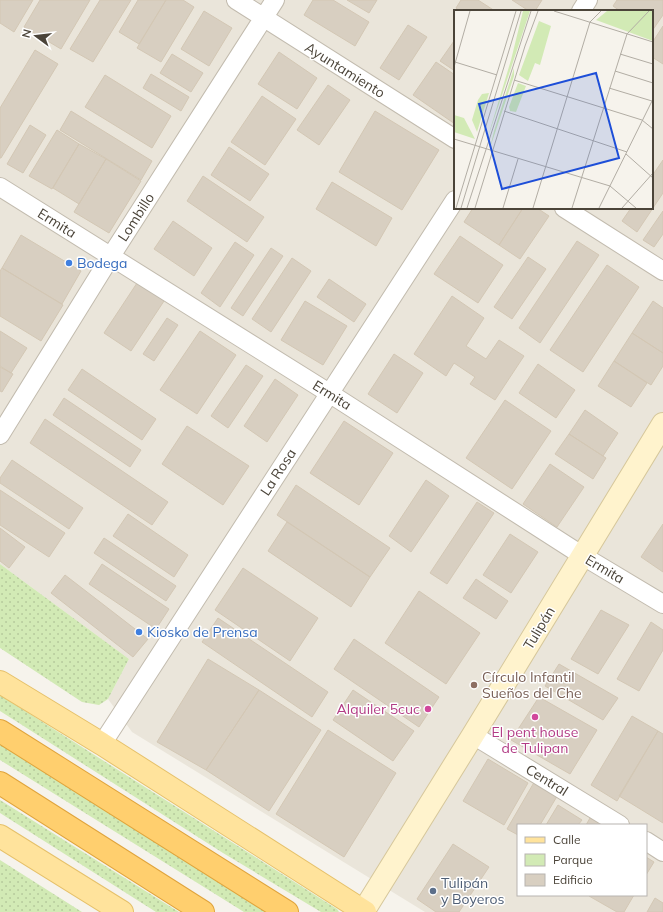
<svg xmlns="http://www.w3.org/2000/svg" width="663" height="912" font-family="Mulish,sans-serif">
<defs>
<pattern id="green-dots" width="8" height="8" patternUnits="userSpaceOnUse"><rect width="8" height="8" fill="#d2eab5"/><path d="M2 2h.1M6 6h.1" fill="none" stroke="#b6ca9c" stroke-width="1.8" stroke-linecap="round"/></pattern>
</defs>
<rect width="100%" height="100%" fill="#f6f3ec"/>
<path fill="#eae5da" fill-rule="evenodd" d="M0,0H663V912H425L132,732L108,699L129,659L0,564ZM455,11H652V208H455ZM518,825H646V895H518Z"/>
<path fill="url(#green-dots)" d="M0,564L129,659L108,699L99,705L82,702L0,648Z
M0,695L337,909L339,912H321L223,853L0,711Z
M0,742L270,912H244L0,760Z
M0,800L179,912H156L0,813Z
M0,860L82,912H0Z"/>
<path fill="#d8cfc1" stroke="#d3c7b4" d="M0,0H33L14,32L0,23Z
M40,0H90L61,49L24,27Z
M100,0H131L93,62L70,49Z
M138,0H166L139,44L119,32Z
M166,0H183L194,7L161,62L137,48Z
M313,0H333L369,22L355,46L304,15Z
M347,0H377L369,13Z
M461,0H478L495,11H460L456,8Z
M512,0H542L535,11H529Z
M617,0H663V15L652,31V11H620L613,6Z
M204,11L232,28L209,66L181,49Z
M408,25L427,37L399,80L380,68Z
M663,26V64L652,57V43Z
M454,41L455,42V71L440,61Z
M35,50L58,64L1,158H0V108Z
M279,52L317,78L297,109L258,84Z
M172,54L203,73L191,92L160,73Z
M436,62L455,75V124L413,95Z
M151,74L189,97L181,111L143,88Z
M105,75L171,116L152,148L85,107Z
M328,85L350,100L319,145L297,130Z
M262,96L296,119L265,165L231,142Z
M71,111L152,161L141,180L60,130Z
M375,111L439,150L402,210L339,172Z
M30,125L46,135L23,173L7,164Z
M57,130L79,144L52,189L29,176Z
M79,144L106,159L79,204L53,188Z
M229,147L269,174L250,201L211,175Z
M106,159L141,181L109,233L74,212Z
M663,160V193L637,232L622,221L631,208H652V176Z
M203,176L264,217L247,242L187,201Z
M332,182L392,218L376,246L316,209Z
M473,208H523L499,245L464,222Z
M523,208H537L549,216L520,259L499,245Z
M663,211V234L654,247L643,240Z
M173,221L212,248L194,276L154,249Z
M21,235L81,271L62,304L2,268Z
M460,236L503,265L478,303L434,274Z
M577,241L599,255L540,343L519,328Z
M235,242L254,255L220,307L201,293Z
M271,248L283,256L243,316L231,308Z
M528,257L546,269L512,319L494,307Z
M292,258L311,271L271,332L252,319Z
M607,265L639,287L583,372L550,350Z
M2,268L63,305L41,341L0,316V271Z
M329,279L366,304L354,322L317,297Z
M139,280L166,298L131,351L104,333Z
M452,296L484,318L466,346L486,359L499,340L524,356L495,400L470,384L475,377L454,363L446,376L414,354Z
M305,301L347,326L323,365L281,340Z
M653,301L663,308V353L632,333Z
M167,318L178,325L154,361L143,354Z
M0,331L27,348L11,373L0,366Z
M200,331L236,355L197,414L160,390Z
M632,333L663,353V366L651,385L614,361Z
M394,354L423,373L397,413L368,394Z
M614,361L647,383L631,407L598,386Z
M538,364L575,390L556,418L519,393Z
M246,365L263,376L228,428L211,416Z
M0,367L13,374L2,392L0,391Z
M82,369L156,419L142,440L68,390Z
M275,379L298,395L267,442L244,426Z
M64,398L141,450L130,467L53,415Z
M505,400L551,431L512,489L466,458Z
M585,410L618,433L603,456L569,434Z
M45,419L168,502L152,525L30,443Z
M344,421L393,453L359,505L310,473Z
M187,426L249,466L223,505L162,464Z
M569,434L606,458L593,479L555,454Z
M12,460L83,508L69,529L0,483V478Z
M550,464L584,487L557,527L523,504Z
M426,480L449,496L411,552L389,536Z
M296,485L390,548L370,577L277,515Z
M0,490L65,533L49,557L0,525Z
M477,502L494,513L447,584L430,573Z
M128,514L188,555L174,577L113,536Z
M287,522L370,577L351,607L268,551Z
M663,524V572L641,557Z
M0,528L25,547L9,568L0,561Z
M510,534L538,552L511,593L483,575Z
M104,538L176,586L166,601L94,553Z
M102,564L169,609L156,629L89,584Z
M243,568L318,618L290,661L215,610Z
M65,575L148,639L133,657L51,593Z
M476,579L508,601L496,619L463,598Z
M419,591L480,633L446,684L385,643Z
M601,610L629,625L598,674L571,659Z
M218,618L328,692L312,717L202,642Z
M651,622L663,630V650L639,691L617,679Z
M354,639L439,697L419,727L334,669Z
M208,659L259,690L206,770L157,742Z
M559,664L618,698L603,720L545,686Z
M259,690L321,730L269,811L206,770Z
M353,690L414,731L393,761L333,720Z
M539,697L597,730L570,774L511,740Z
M632,716L658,731L617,801L591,785Z
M328,730L396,773L344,857L276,814Z
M658,731L663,734V823L619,796Z
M488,759L528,783L504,825L463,801Z
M536,779L559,793L540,825H518V835L507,829Z
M558,805L582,820L578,825H546Z
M590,818L603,825H586Z
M453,844L489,867L459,912H436L417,899Z
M646,857L654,862L646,875Z
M590,895H634L624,912H617L589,896Z
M655,898L663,903V912H647Z"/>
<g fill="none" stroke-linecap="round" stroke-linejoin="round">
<g stroke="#c2bbae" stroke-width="20">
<path id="street" d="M236,0L455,139
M581,11L588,0
M0,187L329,393L583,556L663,604
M564,208L663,271
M0,435L111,256L275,0
M473,735L620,825
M102,744L455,200
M646,841L663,852"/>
</g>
<g stroke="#d6c79b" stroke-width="24">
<path id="secondary" d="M363,912L473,735L663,424"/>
</g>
<g stroke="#e6c16a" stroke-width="24">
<path id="primary" d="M0,682L102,744L365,912
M0,836L122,912"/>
</g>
<g stroke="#e0a43c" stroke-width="24">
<path id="highway" d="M0,731L287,912
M0,783L203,912"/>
</g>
<use href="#street" stroke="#fff" stroke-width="18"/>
<use href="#secondary" stroke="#fff3cd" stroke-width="22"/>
<use href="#primary" stroke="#ffe39c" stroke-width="22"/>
<use href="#highway" stroke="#ffcf6e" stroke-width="22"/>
</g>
<g fill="#3f7fe0" stroke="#fff" stroke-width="1.5">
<circle cx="69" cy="263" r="4"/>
<circle cx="139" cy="632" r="4"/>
</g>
<circle fill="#8d6e63" stroke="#fff" stroke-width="1.5" cx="474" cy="685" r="4"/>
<g fill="#d1479c" stroke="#fff" stroke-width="1.5">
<circle cx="428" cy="709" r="4"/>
<circle cx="535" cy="717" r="4"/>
</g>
<circle fill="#5c6f8a" stroke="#fff" stroke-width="1.5" cx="433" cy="891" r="4"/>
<g text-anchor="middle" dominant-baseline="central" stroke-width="3" stroke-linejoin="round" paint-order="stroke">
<g font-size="14" fill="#4b4439" stroke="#fff">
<text transform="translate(345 70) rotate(32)">Ayuntamiento</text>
<text transform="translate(136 217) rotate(-57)">Lombillo</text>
<text transform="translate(57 223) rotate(32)">Ermita</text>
<text transform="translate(332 395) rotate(32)">Ermita</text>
<text transform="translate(278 472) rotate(-57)">La Rosa</text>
<text transform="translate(605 569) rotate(31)">Ermita</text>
<text transform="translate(539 628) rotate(-59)">Tulipán</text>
<text transform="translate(547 780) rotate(32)">Central</text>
</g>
<g font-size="14" fill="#366cbe" stroke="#fff" text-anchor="start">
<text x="77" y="263">Bodega</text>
<text x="147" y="632">Kiosko de Prensa</text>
</g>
<g font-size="14" fill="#785e54" stroke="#fff" text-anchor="start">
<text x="482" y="677">Círculo Infantil<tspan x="482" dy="16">Sueños del Che</tspan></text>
</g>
<g font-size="14" fill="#b23c85" stroke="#fff" text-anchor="end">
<text x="420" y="709">Alquiler 5cuc</text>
<text x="535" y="732" text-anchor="middle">El pent house<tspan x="535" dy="16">de Tulipan</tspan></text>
</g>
<g font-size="14" fill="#4e5e75" stroke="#fff" text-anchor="start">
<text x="441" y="883">Tulipán<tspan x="441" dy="16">y Boyeros</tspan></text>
</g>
</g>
<g transform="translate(454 10)">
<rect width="199" height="199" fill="#f6f3ec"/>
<path d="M69,1H76L32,133L57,50ZM153,1H199V31L142,10ZM85,11L97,16L86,55L81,53L74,71L65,65ZM60,58V66L36,138L40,121ZM64,73L72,76L62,102L56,101L55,97ZM35,83L23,122L18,110L24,90L28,84ZM0,105L10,108L21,129L0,122Z" fill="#d2eab5"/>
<path fill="none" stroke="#b2ada4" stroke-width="1" d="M100,1L199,32M166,44L199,54M1,52L43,65M0,57L16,1M161,61L199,73M60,70L188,110L199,119M155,78L198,91M50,101L173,142M0,129L156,176L182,198M172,144L199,168M2,198L62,1M7,198L67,1M13,198L77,1M21,198L71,36L84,1M49,198L64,149M79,198L136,12L147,1M118,198L173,24L195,1M145,198L199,89M168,198L199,163"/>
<path fill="#1d4ed8" fill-opacity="0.15" stroke="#1d4ed8" stroke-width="2" d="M142,63L165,148L48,179L25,94Z"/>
<rect width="199" height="199" fill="none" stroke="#4b4439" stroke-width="2"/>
</g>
<rect x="517" y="824" width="130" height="72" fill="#ffffff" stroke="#b7b4b0"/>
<rect x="525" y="837" width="20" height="6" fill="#ffe39c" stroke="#b7b4b0"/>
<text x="553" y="844" font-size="12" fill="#4b4439">Calle</text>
<rect x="525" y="854" width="20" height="12" fill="#d2eab5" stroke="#b7b4b0"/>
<text x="553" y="864" font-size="12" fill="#4b4439">Parque</text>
<rect x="525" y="874" width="20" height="12" fill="#d8cfc1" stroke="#b7b4b0"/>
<text x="553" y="884" font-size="12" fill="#4b4439">Edificio</text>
<g transform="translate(36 36) rotate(285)" stroke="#ffffff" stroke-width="3" paint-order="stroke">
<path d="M0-3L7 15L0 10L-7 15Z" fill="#4b4439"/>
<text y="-6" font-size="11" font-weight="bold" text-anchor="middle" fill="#4b4439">N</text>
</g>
</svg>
